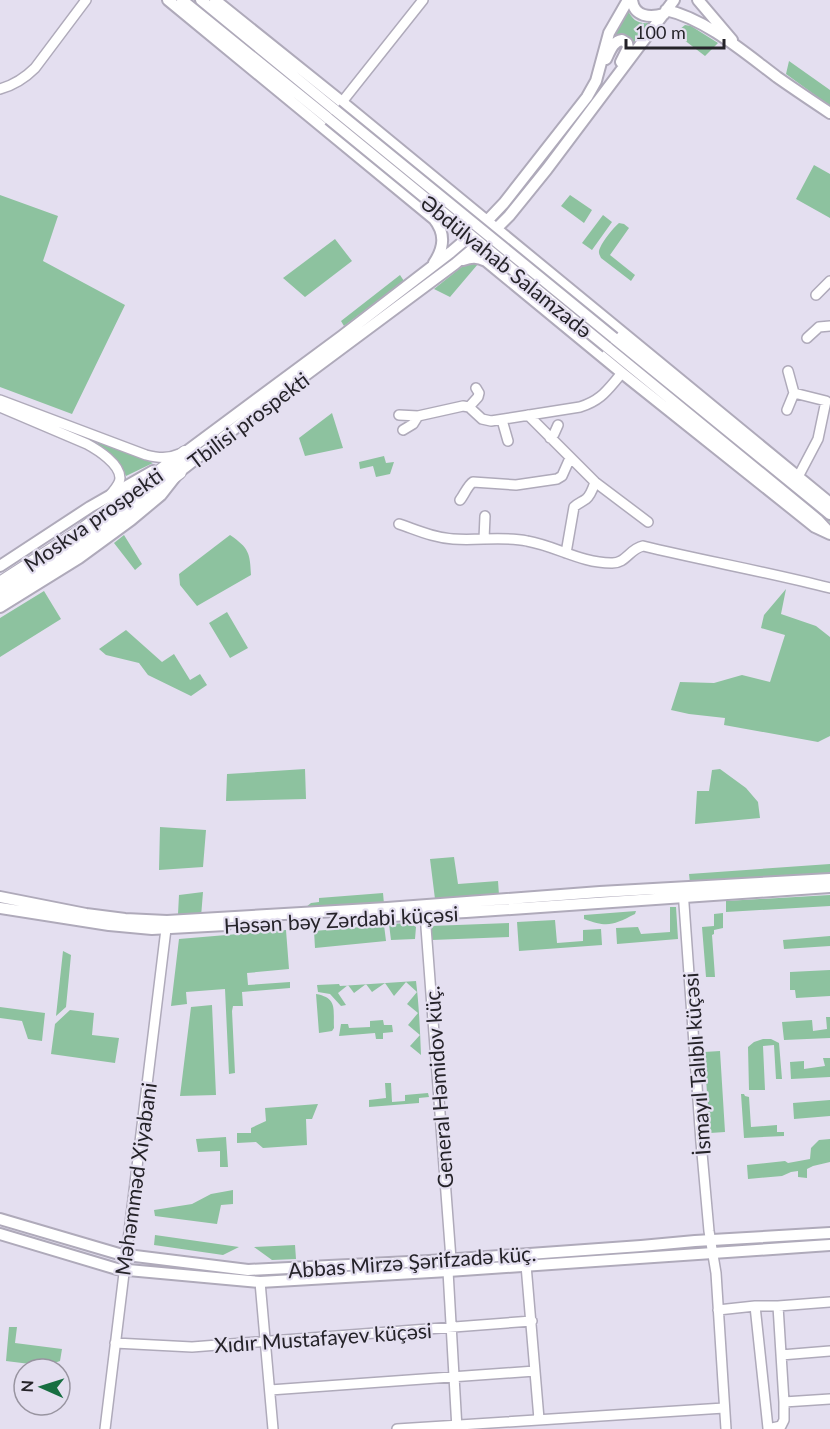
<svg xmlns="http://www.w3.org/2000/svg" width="830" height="1429" font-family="Lato,sans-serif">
<rect width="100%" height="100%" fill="#e4dff0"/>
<path fill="#8dc29f" d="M628,10C632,20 638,24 649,23L632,48L612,40Z
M685,25L691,26L718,43L705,56L675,33Z
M789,61L830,90V106L786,74Z
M814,165L830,174V218L796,199Z
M0,195L58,216L43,261L125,305L72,414L0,387Z
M570,195L592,210L584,223L561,206Z
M603,215L612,222L592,250L582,243Z
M619,223L624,224L629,228L610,255L635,275L631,281L601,258C599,254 598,252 600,248C603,241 613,228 619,223Z
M335,239L352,261L305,297L283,278Z
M472,263L478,264L450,297L434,289L464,265Z
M400,275L404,281L344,326L341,321Z
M529,275L830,520V522L527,277Z
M332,413L343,448L305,456L299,438Z
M96,442L113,447L153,463L126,476L120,465Z
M384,456L386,463L394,462L390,474L376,477L373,466L360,469L359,462Z
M124,535L142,564L135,570L114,543Z
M230,535C249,548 250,553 251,575L197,606L180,585L179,574Z
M786,589L781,614L816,626L830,637V736L818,742L724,725L725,718L689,714L671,710L680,682L714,683L742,675L770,682L785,635L761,628L764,615Z
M44,591L61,619L0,657V618Z
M227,612L248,648L230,658L209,623Z
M126,630L162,662L174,654L190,680L200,674L207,685L191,696L148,675L139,663L106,655L99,649Z
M305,769L306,799L226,801L227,774Z
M720,769L746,788L758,802L760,818L695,824L697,791H709L712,770Z
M160,827L206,830L203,867L159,870Z
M454,857L458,884L498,881L499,895L435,899L430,859Z
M830,864V874L690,883L689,874Z
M203,892L201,917L158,918V914H178L179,895Z
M383,893L384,904L305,908L311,903L319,902V898Z
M830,895V906L726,912V901Z
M670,907H676L678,939L617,944L616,928L638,927L641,934L670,932Z
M636,911L635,914C613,925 608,928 584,919V915Z
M723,913V928L714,930V934L712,935L715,977H706L702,927L714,926V914Z
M555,920L557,943L583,941V930L601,929L602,945L519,951L517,922Z
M409,923L416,927L415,939L391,940L389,924Z
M509,923V937L432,940L431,926Z
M384,925L386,941L315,948L314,931Z
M286,930L289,969L247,973L248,985L290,982V988L242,992L243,1006H233L232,1011L235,1073L229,1074L225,989L186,992L187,1004L171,1006L179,939Z
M830,936V946L784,949L783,940Z
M63,951L71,955L66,1007L56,1016Z
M830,970V996L796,998L795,990H790V972Z
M416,981C419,1005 420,1030 421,1055L410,1046L420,1035L408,1025L418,1013L407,1004L417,992L406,982L394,996L385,983L372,992L366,984L354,993L348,985L338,993L346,1005L341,1006L330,994L318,992L317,985L339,984L340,986Z
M316,994C338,998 333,1009 334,1028L332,1031L319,1033Z
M212,1005L216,1095L180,1096L191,1007Z
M0,1007L45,1013L42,1041L28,1039L22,1021L0,1018Z
M70,1010L94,1013L92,1035L119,1038L115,1063L51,1054L55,1024Z
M826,1017H830V1038L784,1040L782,1022L812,1020L813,1031L827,1029Z
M383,1020L384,1025H392L393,1032L383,1033V1039H376L375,1033L339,1036L341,1024H348L349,1028L370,1027V1021Z
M763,1039H771L779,1043L782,1079H776L774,1045L763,1046L765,1090H749L748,1047L754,1042Z
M720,1051L725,1132L710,1133L704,1052Z
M823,1058H830V1077L791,1079L790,1062L804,1061V1069L825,1066Z
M385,1083H391L392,1102L405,1101V1095L428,1093L429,1097L419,1098V1103L369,1107V1100L386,1098Z
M741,1094H744L745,1096L749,1097L751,1127L777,1125V1132H784V1136L744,1138Z
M830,1100V1116L794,1119L793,1103Z
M318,1104L312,1119H306L307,1145L263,1148L256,1142L237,1143V1133H251V1128L266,1121L265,1108Z
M226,1137L228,1167H220V1151L198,1152L196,1139Z
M830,1139V1162L813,1166L807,1169V1178L798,1177V1171L791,1172L782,1176L748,1179L747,1165L785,1161L788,1163L810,1159L811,1148L819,1140Z
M233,1190V1204L221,1205L217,1224L155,1216L154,1210L192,1204L211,1194Z
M155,1235L239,1247L223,1255L154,1245Z
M295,1245L296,1259L272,1260L254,1247Z
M9,1327H17L15,1343L62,1349L60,1361L46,1366L6,1361Z"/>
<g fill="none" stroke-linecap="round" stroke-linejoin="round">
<g stroke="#afaaba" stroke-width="12">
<path id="minor" d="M0,89C14,85 25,78 35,68L86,0
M342,102L423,0
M816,295L830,281
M807,338L819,327L830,326
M788,371L794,393
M0,400L146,455C158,458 168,459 179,454
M0,407L87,444C98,450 120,464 120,478C120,484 114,490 111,494
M469,407L478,397L479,393L476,388
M787,410L794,393L826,401L818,439L798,477
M399,415L418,416L413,424L403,430
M528,415L595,482L648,522
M418,416L463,406L469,407L482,419L491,421L580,407C602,400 607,390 622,373
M502,420L508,441
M550,438L554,434L558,425
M460,500C464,495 468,485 473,482L516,485L557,479L562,476L570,458
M399,524C417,530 434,538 453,539C477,541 503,536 527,541C556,546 581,563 611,563C626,564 629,549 643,546C705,561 768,572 830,588
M484,539L485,516
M566,553L574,507C578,503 582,502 586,499C591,495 593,488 595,482
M683,890L701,1142L709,1231L716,1273L726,1429
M425,914L451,1259
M526,1265L539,1419
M448,1271L457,1429
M260,1282L273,1429
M755,1306L768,1428
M718,1310L755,1306H778L830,1302
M115,1343L192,1347L532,1321
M781,1355L830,1351
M270,1390L535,1371
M784,1402L830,1399
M105,1429C124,1262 147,1096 166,929
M397,1429L724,1408
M768,1429L781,1426L784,1420V1402L778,1306"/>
</g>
<g stroke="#afaaba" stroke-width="14">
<path id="major" d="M168,0L434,219C446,234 444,248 434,263
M182,0L329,119
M201,0L335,110
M215,0L342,102L830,503
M632,0C634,17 650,18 664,14
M698,0L732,40
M666,10C706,19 745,53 777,77C794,89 812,101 830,113
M606,59C610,51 613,41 622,40L627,43L628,48L621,62
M463,260C472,257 477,257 486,261L622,373L815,527L830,534
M614,338L830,514
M607,347L818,520L828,531
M179,457L342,336L451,252L485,223L504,203L587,97L596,81L609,33L628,0
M0,566L90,507L153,471
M0,607L79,558L131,520L161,495L179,472L252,415L455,264L493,232L509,216L547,169L674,0
M0,897L86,914L125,919L167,921L387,908L600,892L830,879
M0,908L109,925L152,929L226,925
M352,918L466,912L830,887
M0,1219L119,1254L248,1270L429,1261L641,1246L695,1241L830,1233
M0,1234L117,1269L260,1282L448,1271L830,1245"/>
</g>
<g stroke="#afaaba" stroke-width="16">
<path id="highway" d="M0,584L79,533L185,453
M0,597C63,560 121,515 179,472"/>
</g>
<use href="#minor" stroke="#fff" stroke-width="9"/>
<use href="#major" stroke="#fff" stroke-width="10"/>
<use href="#highway" stroke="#fff" stroke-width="14"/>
<g stroke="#afaaba" stroke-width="14" stroke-linecap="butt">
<path id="major-bridge" d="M335,110L614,338
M329,119L607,347"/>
</g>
<use href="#major-bridge" stroke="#fff" stroke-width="10"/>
</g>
<g text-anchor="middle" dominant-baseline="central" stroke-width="4.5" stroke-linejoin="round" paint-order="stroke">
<g font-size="21" fill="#252329" stroke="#e4dff0">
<text transform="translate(507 266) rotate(39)">Əbdülvahab Salamzadə</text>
<text transform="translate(248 420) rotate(-37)">Tbilisi prospekti</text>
<text transform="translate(93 519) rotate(-35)">Moskva prospekti</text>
<text transform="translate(341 919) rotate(-3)">Həsən bəy Zərdabi küçəsi</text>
<text transform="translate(696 1064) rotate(-94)">İsmayıl Talıblı küçəsi</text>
<text transform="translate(438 1087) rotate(-94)">General Həmidov küç.</text>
<text transform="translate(135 1179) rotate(-82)">Məhəmməd Xiyabani</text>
<text transform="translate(412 1261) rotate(-4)">Abbas Mirzə Şərifzadə küç.</text>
<text transform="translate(323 1337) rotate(-4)">Xıdır Mustafayev küçəsi</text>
</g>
</g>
<g transform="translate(42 1387) rotate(273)"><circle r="28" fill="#e4dff0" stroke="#9894a0" stroke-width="1.5"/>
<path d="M0-4.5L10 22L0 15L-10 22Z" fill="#176e41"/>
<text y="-9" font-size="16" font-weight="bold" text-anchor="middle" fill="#252329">N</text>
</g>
<path d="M626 39v9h98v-9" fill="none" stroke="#252329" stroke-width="3"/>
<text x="635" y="39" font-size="18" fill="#252329" stroke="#e4dff0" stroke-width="4.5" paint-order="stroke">100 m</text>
</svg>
